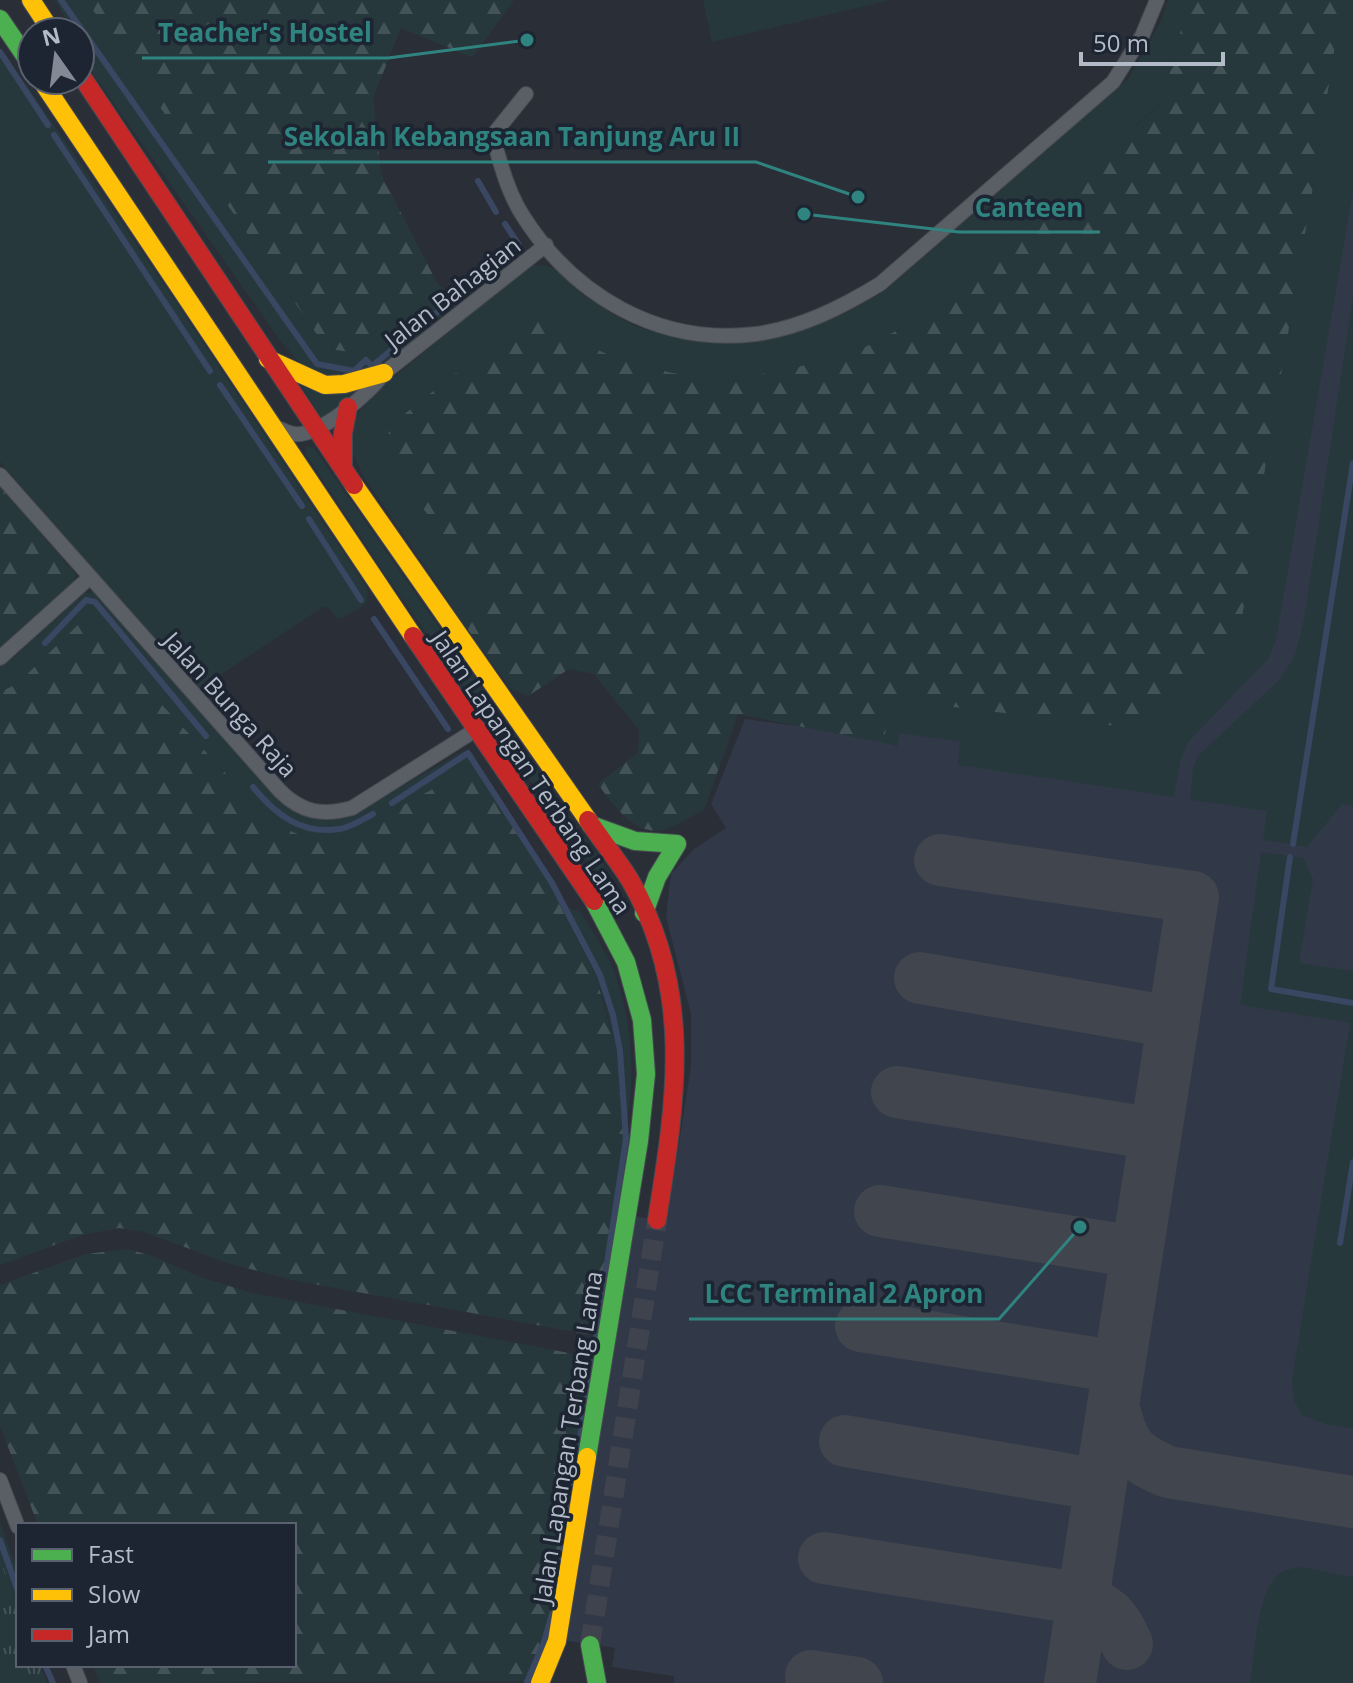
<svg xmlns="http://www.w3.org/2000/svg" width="1353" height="1683" font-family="'Open Sans',sans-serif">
<defs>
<pattern id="forest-firs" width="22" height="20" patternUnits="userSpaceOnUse" patternTransform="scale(2)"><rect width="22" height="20" fill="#27383d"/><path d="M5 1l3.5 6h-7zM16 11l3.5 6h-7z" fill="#445358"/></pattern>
<pattern id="park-tufts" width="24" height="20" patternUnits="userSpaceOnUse" patternTransform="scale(2)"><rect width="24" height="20" fill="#27383d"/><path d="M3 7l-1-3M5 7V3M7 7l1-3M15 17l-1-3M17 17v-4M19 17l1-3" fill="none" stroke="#445358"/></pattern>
</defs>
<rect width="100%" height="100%" fill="#2a2e37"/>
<path fill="#313847" d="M1353,0V1683H674V1676L612,1667L615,1648L562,1640L633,1216L667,1221L691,1066V1014L666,917L671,874L694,849L726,828L711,804L745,719L880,737L888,701L1253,634Z"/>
<path fill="#27383d" d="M54,0H86L327,349L351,352L436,281L455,303C422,332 356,404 309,370C298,363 288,349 279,339L80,55V32H71L67,20Z
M703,0H890L712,42Z
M1168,0H1188L1175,54L1156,107L1050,205L1000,243L955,289L912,323L865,347L798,367L739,378L672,373L613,357L571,337L458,373L391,425L385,446L418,502L474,576L481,600L466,627L364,477C345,441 345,428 371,396L529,266C561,260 566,283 589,299C602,307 617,317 631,324C645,330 663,333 678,336C757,352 819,331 886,290L1128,79L1160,23Z
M1342,0H1353V191L1276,640L1268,659L1188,742L1180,762L1174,797L958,765L960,742L900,733L897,746L883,743L892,700L1117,726L1241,627L1251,551L1314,181Z
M0,47L157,274L367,588V603L343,618H337L328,607H323L217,677L224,693C215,705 204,695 196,688L0,462Z
M1353,297V806L1342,804L1307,847L1263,840L1267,811L1190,800L1193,768L1198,756L1279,680L1295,655L1304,619Z
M301,385L317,392L355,393L322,419Z
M307,446L314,448L611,875L601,874L590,865L389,580L305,453Z
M94,592L268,789C298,816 313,824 354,814L463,751L475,766L339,840H311L271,822L83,621L17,684L0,692V665L12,659L84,593Z
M1261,852L1303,858L1313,879L1299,963L1353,971V1428L1328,1425L1302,1415L1294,1401L1292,1379L1350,1023L1240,1005Z
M560,906L579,911C591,929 605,949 613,969C634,1023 636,1083 624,1139C619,1085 616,1031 597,979C588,953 572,929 560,906Z
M0,1522L18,1573V1608L0,1558Z
M1301,1567L1353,1577V1683H1250C1255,1655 1256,1594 1278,1575C1285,1569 1293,1568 1301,1567Z"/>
<path fill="url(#forest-firs)" d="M86,0H514L472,57L401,28L373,98L381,174L436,281L351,352L327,349Z
M1188,0H1342L1314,181L1251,551L1241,627L1171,700L1117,726L892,700L883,743L738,714L704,810C691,816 677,826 663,830C635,836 612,804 598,784L638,753L639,730L594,674L569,669L528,696L511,689L466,627L481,600L474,576L418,502L385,446L391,425L542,304L571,337L613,357L672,373L739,378L798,367L865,347L912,323L955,289L1000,243L1050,205L1156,108L1175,54Z
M0,486L76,575L74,581L0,647Z
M83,620L271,822L311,840H339L475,766L549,884L596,976L616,1051L624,1139L594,1331L591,1335L292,1280L224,1262L145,1232L119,1228L82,1235L0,1265V692L17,684Z
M128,1249L152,1256L200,1277L252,1293L569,1353L587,1358L592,1362L552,1613L544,1642L527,1681L100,1683L93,1665H294V1525H38L0,1426V1285L86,1254Z"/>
<path fill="url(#park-tufts)" d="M0,1558L18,1608V1665H40L47,1683H0Z"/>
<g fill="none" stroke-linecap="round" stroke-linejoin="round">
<path stroke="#394762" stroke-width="6" d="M61,0L317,364L354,371L366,360L372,366L519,245L505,224
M0,52L48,125
M54,135L210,371
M478,181L496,212
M220,385L302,506
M309,519L361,600
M374,619L448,729
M45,643L86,600L95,602L206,736
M253,787C275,814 301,835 339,829C350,828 363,819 373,814
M392,803L468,753L552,883L600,975L613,1015L620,1051L626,1139L596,1335
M1293,844L1353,463
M1290,857L1271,989L1353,1003
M1340,1243L1353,1162
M0,1540L18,1591
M555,1595L592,1362
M45,1665L53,1683
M527,1682L544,1642L552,1614"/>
<path stroke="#41454d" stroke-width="52" d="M940,860L1193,897L1113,1405C1123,1446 1129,1455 1168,1472L1353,1502
M920,978L1172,1022
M897,1092L1155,1134
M880,1211L1136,1252
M861,1326L1119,1367
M845,1441L1100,1485
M824,1558L1083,1599C1109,1612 1115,1617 1127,1644
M811,1676L857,1683
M1070,1683L1113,1405"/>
<path stroke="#3f434d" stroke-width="20" stroke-dasharray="20 10" stroke-linecap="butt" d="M590,1645L657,1220"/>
<g stroke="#464a50" stroke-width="16">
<path id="street" d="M526,94L493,135C499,161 508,193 523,216C574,296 659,346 756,334C801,328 842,307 880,284L1113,82L1142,36L1157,0
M275,427C281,429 288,433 294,434C318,438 371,392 384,373L546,245
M0,475L280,791C302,813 323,816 352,808L477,729
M0,658L89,578
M0,1480L18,1527
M73,1665L80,1683"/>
</g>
<g stroke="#464a50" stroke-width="20">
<path id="fast" d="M0,19L32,66
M591,825L635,841L677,844
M644,913L657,877L677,844
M587,1457L639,1141L646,1074L642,1020L626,962L594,901
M590,1645L597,1683"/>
</g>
<g stroke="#464a50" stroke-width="20">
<path id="slow" d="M31,0L52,32
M41,80L413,636
M268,359L325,385L344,384L384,373
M354,485L588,820
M540,1683L557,1641L587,1457"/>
</g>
<g stroke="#464a50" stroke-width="20">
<path id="jam" d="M80,74L354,485
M343,469V433L348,407
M413,636L594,901
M588,820C601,840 617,859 630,880C694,990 676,1101 657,1220"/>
</g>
<use href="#street" stroke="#5a5e65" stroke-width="14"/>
<use href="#fast" stroke="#4caf50" stroke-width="18"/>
<use href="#slow" stroke="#ffc107" stroke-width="18"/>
<use href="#jam" stroke="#c62828" stroke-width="18"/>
</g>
<g text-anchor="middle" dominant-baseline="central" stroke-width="7" stroke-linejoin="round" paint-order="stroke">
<g font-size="24" fill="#b4bbc8" stroke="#1d2532">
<text transform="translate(452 292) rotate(-38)">Jalan Bahagian</text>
<text transform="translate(231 704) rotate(48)">Jalan Bunga Raja</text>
<text transform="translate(532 772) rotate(56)">Jalan Lapangan Terbang Lama</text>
<text transform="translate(567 1437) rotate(-81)">Jalan Lapangan Terbang Lama</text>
</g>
</g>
<path fill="none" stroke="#308480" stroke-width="3" d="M527 40L388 58H142M858 197L756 162H268M804 214L959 232H1100M1080 1227L999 1319H689"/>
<g fill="#308480" stroke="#1d2532" stroke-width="3">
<circle cx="527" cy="40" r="8"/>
<circle cx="858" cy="197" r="8"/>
<circle cx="804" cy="214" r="8"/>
<circle cx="1080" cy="1227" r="8"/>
</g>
<g font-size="26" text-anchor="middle" font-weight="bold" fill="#308480" stroke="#1d2532" stroke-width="7" stroke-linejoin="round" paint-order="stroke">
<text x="265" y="42">Teacher's Hostel</text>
<text x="512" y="146">Sekolah Kebangsaan Tanjung Aru II</text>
<text x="1029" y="217">Canteen</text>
<text x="844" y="1303">LCC Terminal 2 Apron</text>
</g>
<rect x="16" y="1523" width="280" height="144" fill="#1d2532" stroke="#59616e" stroke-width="2"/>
<rect x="32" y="1549" width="40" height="12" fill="#4caf50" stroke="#59616e" stroke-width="2"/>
<text x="88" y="1563" font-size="24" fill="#b4bbc8">Fast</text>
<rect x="32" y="1589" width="40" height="12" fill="#ffc107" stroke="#59616e" stroke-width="2"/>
<text x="88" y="1603" font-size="24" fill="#b4bbc8">Slow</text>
<rect x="32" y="1629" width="40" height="12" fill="#c62828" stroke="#59616e" stroke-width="2"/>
<text x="88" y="1643" font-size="24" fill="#b4bbc8">Jam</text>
<g transform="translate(56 56) rotate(346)"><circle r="38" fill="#1d2532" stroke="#59616e" stroke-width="2"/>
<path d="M0-6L14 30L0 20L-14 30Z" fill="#848a95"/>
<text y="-12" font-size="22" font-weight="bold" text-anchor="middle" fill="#b4bbc8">N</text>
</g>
<path d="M1081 52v12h142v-12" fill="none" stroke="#b4bbc8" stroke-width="4"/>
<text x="1093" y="52" font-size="24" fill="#b4bbc8" stroke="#1d2532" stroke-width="6" paint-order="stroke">50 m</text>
</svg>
